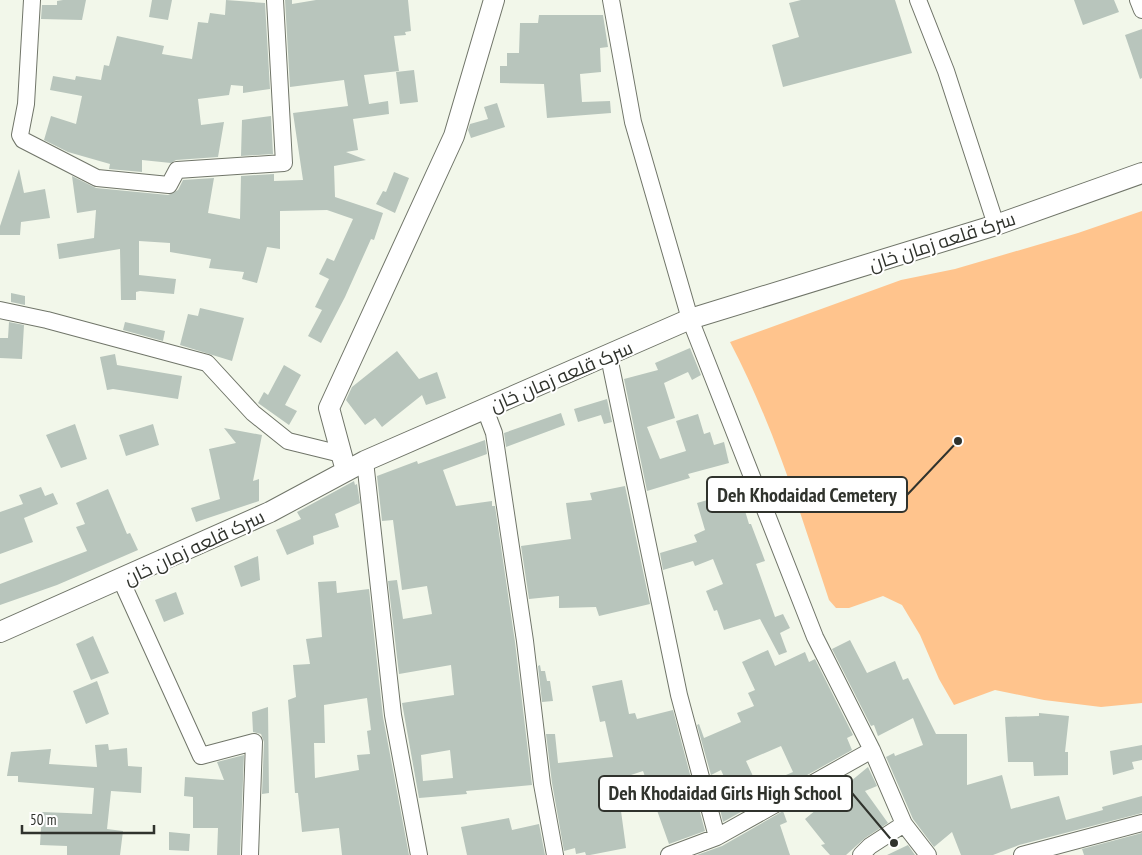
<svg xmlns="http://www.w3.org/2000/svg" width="1142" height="855" font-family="'PT Sans Narrow',Cairo,sans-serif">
<rect width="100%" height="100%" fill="#f2f7ea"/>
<path fill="#ffc48d" d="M1142,211V703L1101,707L1044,700L995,690L954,705L939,679L920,635L902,605L883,596L849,608H836L829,600C800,512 773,424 730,342L901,280L955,269L1078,233Z"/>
<path fill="#b8c5bc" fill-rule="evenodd" d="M86,0L82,20L41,19L42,5H57V1L63,0Z
M152,0H172L168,20L149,17Z
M226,0L265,3L270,89L243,93V86L231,85L229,95L198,99L201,125L224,122L218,157L176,160L171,163L142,160V172L109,169L110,164L68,152L44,140L51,116L76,124L82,96L50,90L53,76L75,80L76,76L101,80L104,65L109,66L117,36L164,46L162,54L192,59L198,22L208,23L210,13L225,15Z
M285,0H292V4L316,0H408L411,31L405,32L406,35L394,36L399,71L364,75L369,104L388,101L389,114L353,119L358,150L346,152L366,160L334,166L335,197L383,213L374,240L371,239L345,297L321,343L308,336L322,310L315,307L329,279L319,274L327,258L334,261L353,219L327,210L280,211V249L267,247L257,283L242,279L244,272L209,268L211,259L170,252V243L139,241V275L176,279L174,294L140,291L136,292V300H121L120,249L59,259L57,244L94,238L96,210L77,213L72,176L96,188L168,195L178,190L183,180L214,178L208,213L240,219L241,176L274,174V181L303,180L293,113L348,106L344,80L290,87Z
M801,0H895L912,53L783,87L772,45L799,37L789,3Z
M1074,0H1114L1119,12L1083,25Z
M539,15H603L608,47L600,48L601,72L580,74L582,102L610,101L611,113L547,118L544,84L500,83V66H507V53H519L520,23H538Z
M1142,29V78L1140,79L1125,35Z
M414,70L418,102L400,104L396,72Z
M497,103L505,127L471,138L468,130L470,124L488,119L484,107Z
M271,116L273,154L241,156L242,120Z
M19,169L24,193L45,189L50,218L21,222L20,235H0V226Z
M394,172L409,178L395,213L376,204L383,191L386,192Z
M11,293L25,296V305L11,302Z
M200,308L244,318L232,361L180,345L188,314L198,316Z
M9,322L24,325L22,359L0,358V338H8Z
M125,322L165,331L163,341L123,330Z
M690,348L701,375L692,380L688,372L664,383L675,418L647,427L660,459L686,451L676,421L698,414L704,434L710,432L714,445L724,442L729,463L688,474L690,478L647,491L624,379L658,370L655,363Z
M397,351L419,379L437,372L446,398L426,405L422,395L382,427L375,418L365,425L346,400L352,387Z
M115,354L117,365L182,376L178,399L113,389L107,390L100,357Z
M284,365L301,375L285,405L297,411L289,425L258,403L264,392L268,395Z
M607,399L612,422L604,424L601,415L578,422L574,409Z
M561,413L565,425L506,447L504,433Z
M75,424L87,459L61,468L46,435Z
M153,424L159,445L126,456L119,435Z
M224,428L262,435L253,481L259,479V501L196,522L191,508L220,499L209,449L236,443Z
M485,440L487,454L443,470L456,506L492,501V506H495L515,642L532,785L466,791L467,794L419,798L402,703L454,695L451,665L399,674L388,581L397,580L403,619L432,614L427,586L402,590L393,520L382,521L377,476L417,461L418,464ZM450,750L453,778L423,781L421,755Z
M354,481L355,485L357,484L360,503L335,514L339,527L313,536L314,544L287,555L276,530L301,519L297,512Z
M625,486L650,604L599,616L596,607L559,608V596L529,599L521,546L571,539L566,503L592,500L590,493Z
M41,487L45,496L53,493L58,504L24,518L33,542L0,554V512L23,504L19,495Z
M108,489L127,534L130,533L138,550L57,585L0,605V584L87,551L76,527L85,524L76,503Z
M739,491L749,524H751L765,561L756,564L775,617L783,614L790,628L780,633L787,652L779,655L760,619L724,630L717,610L714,611L706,591L723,584L713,559L695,566L693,561L663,570L660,553L697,542L694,535L705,530L697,503Z
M258,556L260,580L241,587L234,566Z
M336,581L337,593L369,589L383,717L409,855H342L339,828L302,832L298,793H295L288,700L296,697L293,665L310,664L306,639L322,637L318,582ZM367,698L371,730L367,731L370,754L357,755L359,770L315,778L314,743H325L324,705Z
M176,592L184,614L164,622L155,600Z
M93,636L109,673L91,680L76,644Z
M850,640L867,673L895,661L903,680L908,678L936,734H967V785L1002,775L1011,809L1059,796L1066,820L1103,810L1102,807L1142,796V813L1019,845L993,855H961L952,832L934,847L913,819L886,757L894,753L895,756L923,745L913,718L878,736L874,725L871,726L832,649Z
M768,650L775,666L805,652L809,662L815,659L853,735L847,738L852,750L723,822L718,801L732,795L721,770L711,775L697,725L699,724L704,738L741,722L737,713L754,706L748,693L755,690L742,662ZM781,746L793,772L758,787L746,761Z
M540,665L541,671H545L547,681H550L553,701L542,702L538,666Z
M622,680L629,714L635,713L637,719L673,710L705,831L669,844L643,771L613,781L618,812L621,811L626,848L590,855H586L585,852L576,854L575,848L564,851L552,783L546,734H555L558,763L613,757L605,721L600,722L592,686Z
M97,681L109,714L86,724L73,691Z
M268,707L269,793L262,794L264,742L261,734L253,732L252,712Z
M1039,713L1069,716L1065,752H1068V775L1034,776L1033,762H1008L1005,717L1039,716Z
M108,744L109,750L127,748L128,766L142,767L141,793L111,791L107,829L123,831L120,855H67V846L40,845L42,812L92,814L94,788L18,782V776H7L11,752L51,749L49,764L97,767L95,745Z
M1142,745V760L1132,762L1134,769L1113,775L1110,751Z
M244,755L240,855H217L218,828H193V797L184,796L185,777L224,780L217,762Z
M868,767L877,786L865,791L888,823L865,838L846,855H830L821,845L825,844L805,819Z
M783,811L787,822L780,825L790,855H697L722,846Z
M509,818L512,830L539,824L545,855H467L461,827Z
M169,832L190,834L189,851L169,850Z
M1142,833V855H1084L1082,849Z
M908,845L915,855H887Z"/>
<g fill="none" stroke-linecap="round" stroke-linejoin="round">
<g stroke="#707569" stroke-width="18">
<path id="minor" d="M32,0L26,104L20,135L23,140L97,178L169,185L177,170L284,163L275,0
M611,0L633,122L690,319L815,637L872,750L904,824L928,855
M918,0L946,71L996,225
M1138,0L1142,10
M0,310L47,320L207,363L253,413L288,441L341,454
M609,357L679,695L717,837
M485,409L494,433L525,641L542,784L555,855
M365,461L393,715L419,855
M121,580L201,756L254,742L250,855
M669,855L717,837L872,750
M861,855L870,846L904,824
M1022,855L1142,823"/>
</g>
<g stroke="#707569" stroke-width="22">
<path id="tertiary" d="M346,471L329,408L454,136L494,0
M0,632L270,512L365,461L690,319L996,225L1142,173"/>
</g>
<use href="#minor" stroke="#fff" stroke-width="16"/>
<use href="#tertiary" stroke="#fff" stroke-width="20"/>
</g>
<g text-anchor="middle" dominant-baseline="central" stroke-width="4" stroke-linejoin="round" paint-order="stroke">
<g font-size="19" fill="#30332d" stroke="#fff">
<text transform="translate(942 241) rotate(-18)">سرک قلعه زمان خان</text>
<text transform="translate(561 376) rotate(-23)">سرک قلعه زمان خان</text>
<text transform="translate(194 547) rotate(-25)">سرک قلعه زمان خان</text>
</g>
</g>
<path fill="none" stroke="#30332d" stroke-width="2" d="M958 441L907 495M894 843L852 793"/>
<g fill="#30332d" stroke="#fff" stroke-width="2">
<circle cx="958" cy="441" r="5"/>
<circle cx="894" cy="843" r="5"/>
</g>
<g fill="#fff" stroke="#30332d" stroke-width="2">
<rect x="707" y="477" width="200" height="35" rx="5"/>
<rect x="599" y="776" width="253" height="35" rx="5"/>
</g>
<g font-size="20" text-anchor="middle" font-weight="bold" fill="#30332d">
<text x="807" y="502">Deh Khodaidad Cemetery</text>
<text x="725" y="800">Deh Khodaidad Girls High School</text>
</g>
<path d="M22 825v8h132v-8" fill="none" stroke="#30332d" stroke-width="2.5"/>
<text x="30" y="825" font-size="15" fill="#30332d" stroke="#ffffff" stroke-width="4" paint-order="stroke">50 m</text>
</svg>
